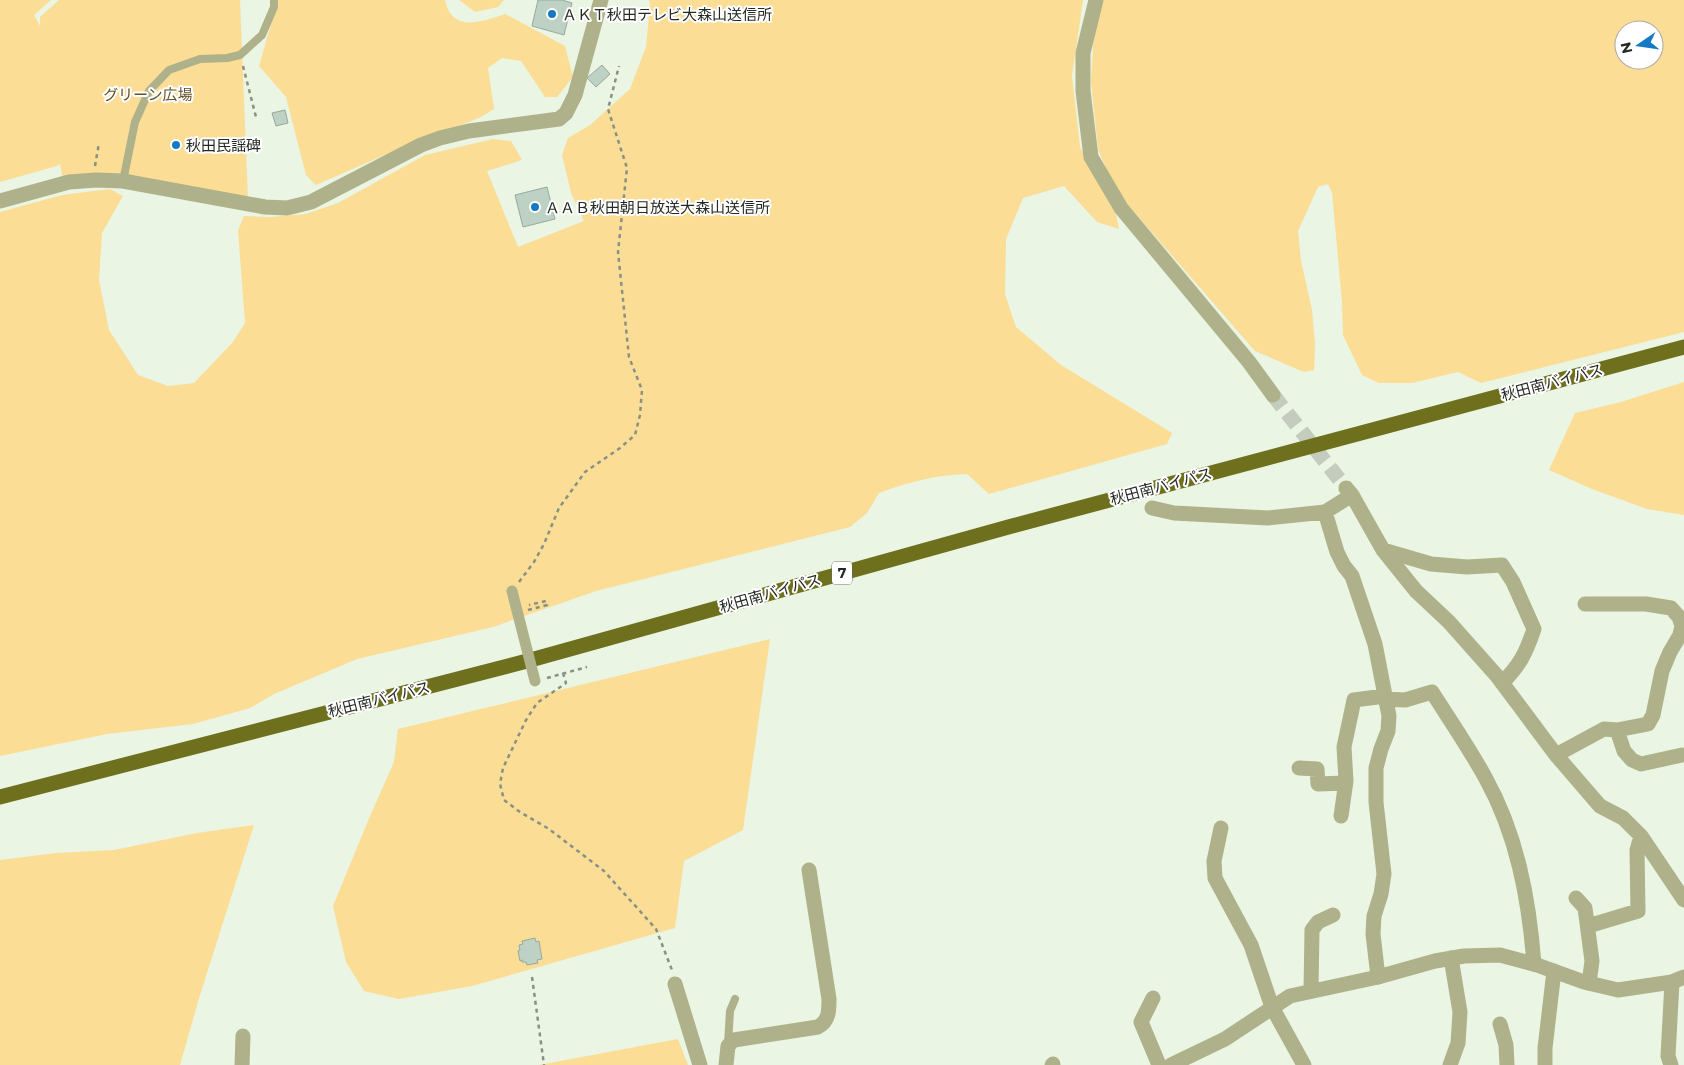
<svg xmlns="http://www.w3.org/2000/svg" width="1684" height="1065" font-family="Montserrat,'Noto Sans JP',sans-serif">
<rect width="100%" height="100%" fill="#eaf5e3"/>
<path fill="#fbdd95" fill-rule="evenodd" d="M0,0H51L34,15L40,26V17L59,0H240L248,200L63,180L60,164L57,166L0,182Z
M278,0H445C452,33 481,22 505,14L565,46L573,77L557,97H545L521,61L502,58L488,68L494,109L479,118L387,154L316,185L306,175L286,97L259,66Z
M459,0H504L498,7L475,12Z
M649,0H1083L1072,76L1080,147L1116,213L1119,229L1097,222L1064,186L1023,198L1006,239L1005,294L1016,327L1061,365L1172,433L1167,444L989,494L967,474C935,475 909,482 879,493L867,513L850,527L596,591L493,627L357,659L274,694L250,708L193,724L107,734L0,756V212L62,195L110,189L123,196L102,233L99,280L109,330L138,375L168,386L194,383L233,342L245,323L238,230L244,216L270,217L306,214L338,203L425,155L493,139L511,141L522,160L487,171L518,247L584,221L571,193L562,155L568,138L590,125L630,89L646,47L650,5Z
M1103,0H1684V332L1481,383L1458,372L1412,383H1379L1362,375L1343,335L1342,302L1332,192L1328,184L1318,187L1298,231L1301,261L1312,310L1315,345L1314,370L1304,372L1255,351L1115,190L1098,149L1091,81L1094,31ZM1624,30H1654V60H1624Z
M1684,382V515L1647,509L1592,489L1549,470L1575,413L1621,402Z
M770,639L743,830L684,861L675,928L472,986L399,999L364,991L346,962L333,906L370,816L394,762L398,729Z
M254,825L200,995L180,1065H0V860L56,853L114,850L197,833Z
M678,1039L688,1065H539Z"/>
<path fill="#bdd1c4" stroke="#97a99d" d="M538,0H562L572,3L564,35L532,26Z
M602,65L610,74L596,87L587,78Z
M285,110L288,123L276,126L272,113Z
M547,187L555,219L523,227L515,195Z
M535,938L536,942L539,941L542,959L537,960L538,963L527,965L526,962H522V960L520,961L518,951L520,950L519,945L523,944L522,941Z"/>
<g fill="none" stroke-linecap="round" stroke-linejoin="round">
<path stroke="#c3ccbd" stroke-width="15" stroke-dasharray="15 8" stroke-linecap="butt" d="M1273,395L1346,488"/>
<path stroke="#899185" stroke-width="2.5" stroke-dasharray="4 4" stroke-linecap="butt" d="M243,66L256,117
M95,166L99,143
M519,582L534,562L544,544L559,508L585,472L620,448L635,435L640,415L642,390L629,357L618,252L627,168L608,109L619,66
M528,610L547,605L546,601L529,605
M563,673L566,683L537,703L526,720L503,768L500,784L504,800L520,812L549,829L604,871L656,929L672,970
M547,678L587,667
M532,977L544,1065"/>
<path stroke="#aeb189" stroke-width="8" d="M123,181L135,122L149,91L169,70L200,59L227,58L240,55L262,35L274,7V0
M728,1044L730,1011L735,999"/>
<path stroke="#aeb189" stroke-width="15" d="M1096,0L1083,53V91L1091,157L1121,208L1249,362L1273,395
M0,201L69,182L96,180L123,181L265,207L287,208L311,202L421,145L440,138L469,131L559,119L566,113L575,95L601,0
M1346,488L1352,495L1383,550L1416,591L1449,622L1497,676L1556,755L1600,806L1623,818L1641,836L1684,900
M1152,508L1174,513L1268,518L1325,512L1352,495
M1325,512L1337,552L1344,566L1352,576L1375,644L1389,716L1388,731L1381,749L1376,768V802L1384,874L1381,894L1374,916L1373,934L1378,977
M1383,550L1431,564L1467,567L1502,565L1513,582L1534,629C1526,653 1520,665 1502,683
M1385,699L1405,700L1432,692C1450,720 1469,748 1485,777C1517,834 1529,899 1534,964
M1617,730L1624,751L1632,760L1641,764L1682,755
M1556,755L1604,729L1617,730L1648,724L1653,715L1662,671L1670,652L1680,635L1682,626L1679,617L1671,608L1646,604H1585
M1299,768L1317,769L1318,784L1345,783
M1341,816L1346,781L1344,747L1354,700L1385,696
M1221,828L1214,861L1215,878L1251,945L1272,1007L1304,1065
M1576,898L1585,908L1592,961L1589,983
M1588,926L1638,911L1637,850L1641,836
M675,984L700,1065
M1311,991L1312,930L1318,922L1333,915
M1153,998L1141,1022L1159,1065
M1500,1024L1506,1045L1507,1065
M242,1065L243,1036
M726,1065L728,1046L734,1040L818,1027C829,1021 829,1011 829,999L809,870
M1052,1065L1053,1064
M1450,1065L1458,1043L1460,1012L1451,958
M1545,1065V1048L1554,971
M1671,1065L1668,1056L1672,982"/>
<path stroke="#aeb189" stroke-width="15" d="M1171,1065L1225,1039L1290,996L1378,977L1435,961L1464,956L1500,955L1537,965L1584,982L1618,990L1672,982L1684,977"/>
<path stroke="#6e701e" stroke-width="15" d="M0,797L527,661L1012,526L1684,347"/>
<path stroke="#aeb189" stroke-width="11" d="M512,591L535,681"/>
</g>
<g fill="#1579c4" stroke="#fff" stroke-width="2">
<circle cx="552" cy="14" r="5"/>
<circle cx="176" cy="145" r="5"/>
<circle cx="535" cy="207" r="5"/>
</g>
<g text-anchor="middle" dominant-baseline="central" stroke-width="4" stroke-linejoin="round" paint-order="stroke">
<rect fill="#fff" stroke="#666965" stroke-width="1" x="832" y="561.5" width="20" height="23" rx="4"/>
<g font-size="14" font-weight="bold" fill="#252923">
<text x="842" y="573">7</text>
</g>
<g font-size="15" fill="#252923" stroke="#fff" text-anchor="start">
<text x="562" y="14">ＡＫＴ秋田テレビ大森山送信所</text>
<text x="186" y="145">秋田民謡碑</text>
<text x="545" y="207">ＡＡＢ秋田朝日放送大森山送信所</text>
</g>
<g font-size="15" fill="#605028" stroke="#fff">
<text x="148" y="94">グリーン広場</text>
</g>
<g font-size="15" fill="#252923" stroke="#fff">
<text transform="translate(1552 382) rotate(-15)">秋田南バイパス</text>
<text transform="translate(1161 486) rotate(-15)">秋田南バイパス</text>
<text transform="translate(770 593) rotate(-16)">秋田南バイパス</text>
<text transform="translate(379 699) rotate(-14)">秋田南バイパス</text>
</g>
</g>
<g transform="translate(1639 45) rotate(257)"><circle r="24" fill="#ffffff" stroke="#a8a9a7"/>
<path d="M0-4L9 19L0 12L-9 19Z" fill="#1579c4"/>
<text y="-8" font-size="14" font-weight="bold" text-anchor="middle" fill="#252923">N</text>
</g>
</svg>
